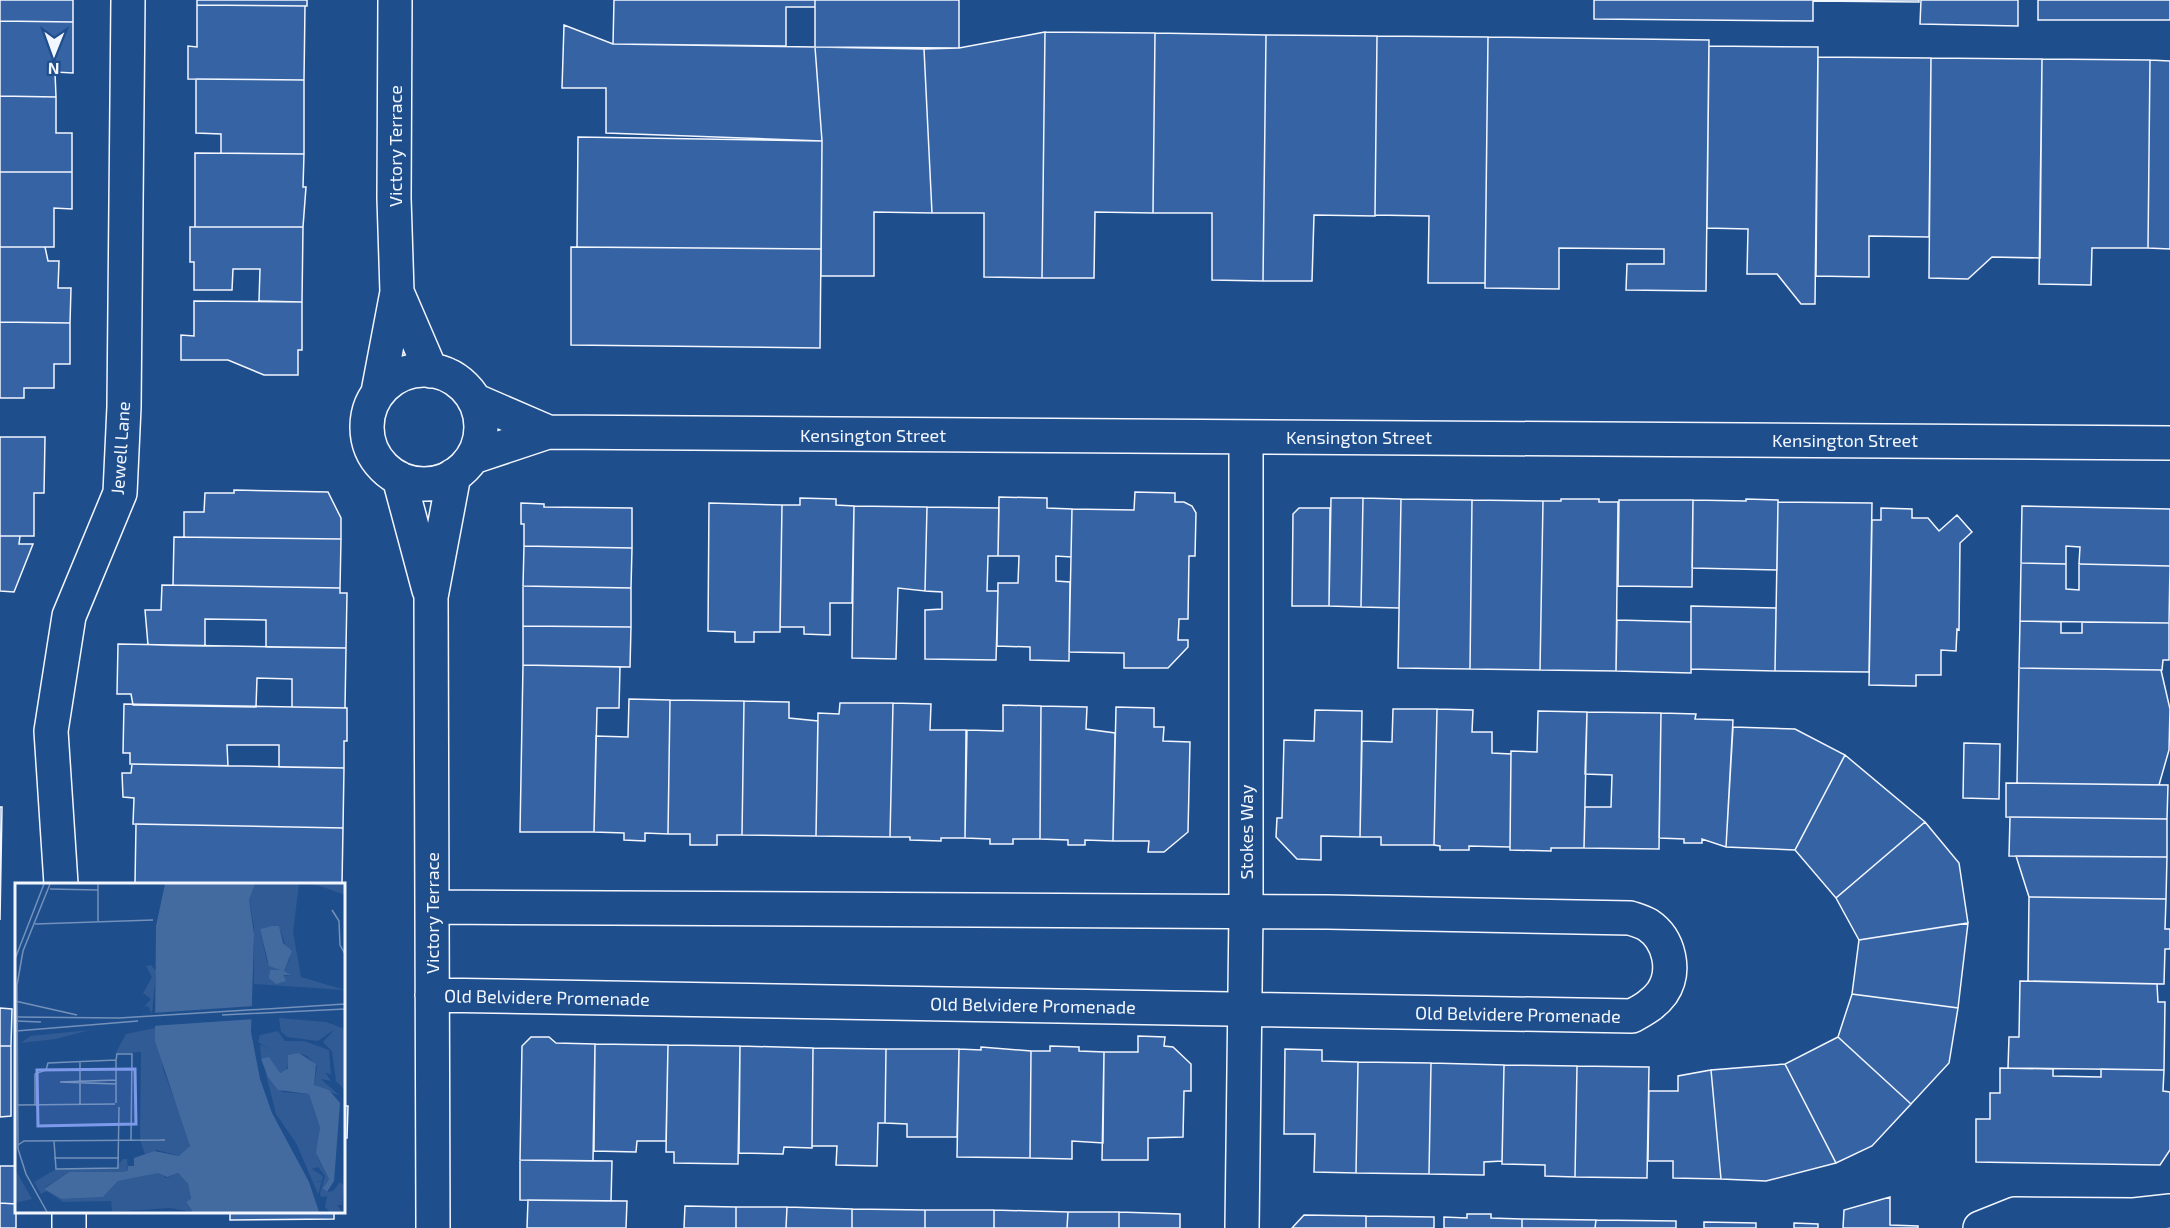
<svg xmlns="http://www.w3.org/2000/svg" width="2170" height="1228" font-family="'Exo 2',sans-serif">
<rect width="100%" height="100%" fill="#1f4e8c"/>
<path fill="#3563a3" stroke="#f2f6ff" stroke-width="1.5" d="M0,0H73V22L0,21Z
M197,0H307V6L197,5Z
M614,0H815V7H786V46L613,44Z
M815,0H959V48L815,47Z
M1594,0H1813V21L1594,19Z
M1813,0H1919V2L1813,1Z
M1921,0H2018V26L1920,24Z
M2038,0H2170V20H2038Z
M197,5L305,6L304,80L188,79V46L197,47Z
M0,21L73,22V73L55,72L56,97L0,96Z
M564,25L613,44L815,47L822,141L606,133V88H562Z
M1045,32L1155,33L1153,213L1095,212L1094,278H1042Z
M1045,32L1042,278L984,277V213H932L924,49L959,48Z
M1155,33L1266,35L1263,281L1212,280V213H1153Z
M1266,35L1377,36L1375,216L1314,215L1312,281H1263Z
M1377,36L1488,37L1485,283H1428L1429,216L1375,215Z
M1488,37L1709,40L1706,291L1626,290L1627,264H1664V249L1559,248V289L1485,288Z
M1709,46L1818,47L1815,304H1801L1777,274H1747L1748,229L1707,228Z
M815,47L924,49L932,213L874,212V276H821L822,141Z
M1818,57L1931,58L1929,237L1869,236V277L1816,276Z
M1931,58L2042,59L2040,258L1992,257L1968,279L1929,278Z
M2042,59L2150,60L2148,248H2092L2091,285L2039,284Z
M2150,60L2170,61V249L2148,248Z
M196,79L304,80V154L221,153V134L196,133Z
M0,96L56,97V133H72V172H0Z
M578,137L822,141L821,249L577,247Z
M195,153L304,154L303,187H306L303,227H195Z
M0,172H72V209L54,208V247H0Z
M190,227H303L302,302L259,301L260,269H233L232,290H194V262H190Z
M0,247H45L48,261H59L58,288H71L70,323L0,322Z
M571,247L821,249L820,348L571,345Z
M194,301L302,302V350H298V375H264L228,360H181V335L194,336Z
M0,322L70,323V364H54V388H24V398H0Z
M0,437H45L44,493H34V536H0Z
M234,490L328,492L341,518V539L184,537V512H204L205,493H234Z
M1135,492L1175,493V502H1184L1192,506L1196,513L1195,556H1189L1188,619H1179L1178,640H1188V647L1168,668H1124V653L1069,652L1072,509L1134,510Z
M999,497L1047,498V508L1072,509L1071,557L1056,556V581L1070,582L1069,661L1030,660V647L997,646L998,583H1018L1019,556H998Z
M800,498L836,499V505L854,506L852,603H830V635L804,634V627H780L782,505H800Z
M1331,498H1363L1361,607L1329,606Z
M1363,498L1401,499L1399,608L1361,607Z
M1401,499L1472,500L1470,669L1398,668Z
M1561,499H1599V502H1618L1616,671L1540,670L1543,501H1561Z
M1746,499L1778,500L1777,570L1692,568L1693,500L1746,501Z
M1472,500L1543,501L1540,670L1470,669Z
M1619,500H1693L1692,587L1618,586Z
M1778,502L1872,503L1869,672L1775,671Z
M521,503L544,504V507L632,508V548L524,546V524H521Z
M709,503L782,505L780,632H754V642H735V632L708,631Z
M854,506L927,507L925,591L898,588L896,659L852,658Z
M2022,506L2170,509V566L2079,564L2080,547L2066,546V564L2021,563Z
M927,507L999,508L998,556H988L987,591H998L996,660L925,659V610L942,609V592L925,591Z
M1299,508H1330L1329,606H1292L1293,514Z
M1881,508L1912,509V518H1928L1939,531L1957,515L1972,532L1960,543L1959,630L1957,629L1956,651L1941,650V675H1916V686L1869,685L1872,520H1881Z
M0,536H20L19,544H33L14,592L0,591Z
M174,537L341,539L340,588L173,585Z
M524,546L632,548L631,588L523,586Z
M2021,563L2066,564V589L2079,590V564L2170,566L2169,623L2020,621Z
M162,585L340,588V593H347L346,648L266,647V620L205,619V646L148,645L145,610H161Z
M523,586L631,588V627L523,626Z
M1691,606L1776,608L1775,671L1691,669Z
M1617,620L1691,622V673L1616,671Z
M2020,621L2061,622V633H2082V622L2169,623V660H2163L2162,670L2019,668Z
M523,626L631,627L630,667L523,665Z
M118,644L346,648L345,708L292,707V679L257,678L256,707L133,705L131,694H117Z
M523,665L620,667L619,708H597L594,832H520Z
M2019,668L2161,670L2170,709L2169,750L2159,785L2017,783Z
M629,699L670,700L668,834L645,833V841L624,840V833L594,832L596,736L628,737Z
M670,700L744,701L742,835H717V845H690V834H668Z
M744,701L789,702V718L818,721L816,836L742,835Z
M840,703H893L890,837L816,836L818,713L839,714Z
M893,703L931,704L930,730H966L965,838H941V841L910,840V837H890Z
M124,704L347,708V741H344V768L279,767V745H227L228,766L130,764V753H123Z
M1003,705L1041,706L1040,839H1013V844H990V839L965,838L967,730L1003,731Z
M1041,706L1087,707L1086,729L1115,733L1113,841L1085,840V845H1068V840L1040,839Z
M1116,707L1154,708V727H1164L1163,741L1190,742L1188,832L1164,852H1148L1149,841H1113Z
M1393,709H1437L1434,845H1381V837H1360L1362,741L1392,742Z
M1437,709L1473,710L1472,732H1492V753L1511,754L1510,847L1469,846V850H1440V846L1434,845Z
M1315,710L1362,711L1360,837L1321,836V860L1297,859L1276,837L1277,818H1282L1284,740L1314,741Z
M1538,711L1587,712L1584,848H1551V851L1510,850L1511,751L1537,752Z
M1587,712L1661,713L1659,849L1584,848L1585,807H1611L1612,775L1585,774Z
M1661,713L1696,714L1695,719L1733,720L1726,847L1702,839V843H1684V839L1659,838Z
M1733,727L1795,729L1845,755L1795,850L1726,847Z
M1964,743L2000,744L1999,799L1963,798Z
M1845,755L1925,822L1836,898L1795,850Z
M132,764L344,768L343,828L133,824L134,798L123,797L122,773H131Z
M2006,783L2168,785L2167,819L2006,817Z
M0,807H2L1,863H0Z
M2010,817L2167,819V857L2009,856Z
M1925,822L1959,863L1968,923L1859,940L1836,898Z
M136,824L343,828L342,884H135Z
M2016,856L2167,857L2166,899L2029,897Z
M0,863H1L0,920Z
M2029,897L2166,899L2165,929H2170V949H2165L2164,984L2028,981Z
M1968,923L1958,1008L1852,994L1859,940Z
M2020,981L2157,984L2158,1002H2165L2164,1070L2008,1068L2009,1037H2019Z
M1852,994L1958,1008L1949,1063L1911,1104L1838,1037Z
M0,1008L12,1009L11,1046H0Z
M1138,1036L1165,1037L1164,1046L1173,1047L1191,1064V1091H1184L1183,1137L1148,1138V1160H1102L1104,1052H1138Z
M531,1037H549L556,1043L595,1044L593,1161L520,1160L522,1046Z
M1838,1037L1911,1104L1872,1146L1836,1163L1785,1064Z
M595,1044L668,1045L666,1141H637L636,1152L594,1151Z
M668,1045L740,1046L738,1164L674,1163V1152H666Z
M0,1046H11V1116L0,1117Z
M740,1046L813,1048L812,1148L784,1147L783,1154L739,1153Z
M1050,1046L1079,1047V1051L1104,1052L1103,1143L1072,1141V1159L1030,1158L1031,1051H1050Z
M981,1047L1031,1051L1030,1158L957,1157L959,1049L981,1050Z
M813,1048L886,1049L885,1123H878L877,1166L836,1165L837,1146H812Z
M886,1049H959L957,1137H907V1124L885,1123Z
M1285,1049L1322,1050V1061L1358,1062L1356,1173L1314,1172L1315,1134H1284Z
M1358,1062L1431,1063L1429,1174L1356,1173Z
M1431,1063L1504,1065L1502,1161L1484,1162V1175L1429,1174Z
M1785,1064L1836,1163L1766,1181L1721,1179L1711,1070Z
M1504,1065L1577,1066L1575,1177L1545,1176V1165L1502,1164Z
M1577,1066L1649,1067L1647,1178L1575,1177Z
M2000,1068L2053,1069V1076L2101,1077V1069L2164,1070L2163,1091L2170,1092V1150L2160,1165L1976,1162V1119H1990V1093H2000Z
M1711,1070L1721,1179L1673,1178V1161H1648L1649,1091H1678V1076Z
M344,1106H348L347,1138H344Z
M520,1160L612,1161L611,1201L520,1200Z
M0,1166H16V1204L0,1203Z
M1890,1197V1225L1918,1226V1228H1843L1844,1210Z
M528,1200L627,1201L626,1228H527Z
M0,1203L16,1204V1228H0Z
M685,1206L736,1207V1228H684Z
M736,1207H787L786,1228H736Z
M787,1207L852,1209V1228H786Z
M852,1209L925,1210V1228H852Z
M925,1210H994V1228H925Z
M994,1210L1068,1212L1067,1228H994Z
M230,1212H334V1219L230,1220Z
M1068,1212H1119V1228H1067Z
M1119,1212L1180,1214V1228H1119Z
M1467,1214H1491V1218L1522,1219V1228H1444V1217L1467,1218Z
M1304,1215L1366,1216V1228H1292Z
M1366,1216L1434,1217V1228H1366Z
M1522,1219L1596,1220L1595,1228H1522Z
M1596,1220L1676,1221V1228H1595Z
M1704,1222L1756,1223V1228H1704Z
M1794,1223L1818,1224V1228H1794Z"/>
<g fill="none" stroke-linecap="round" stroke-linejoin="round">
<g stroke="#f2f6ff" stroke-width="36">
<path id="minor" d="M397,292L431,371
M367 427a57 57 0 1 1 114 0a57 57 0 1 1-114 0Z
M378,392L397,292L394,198L395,0
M474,400L548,432
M473,457L548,432L2170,443
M399,478L429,590
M61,884L51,731L69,616L120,493L124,407L128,0
M432,907L1328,912L1630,918C1636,920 1643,922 1648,925C1669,939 1677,971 1662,993C1654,1004 1643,1010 1632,1016L432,995
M69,1212V1228
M433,1228L431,597L454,475
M1242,1228L1246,912V437
M1980,1228L2015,1214L2134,1215L2170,1211"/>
</g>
<use href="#minor" stroke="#1f4e8c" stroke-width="33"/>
</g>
<g text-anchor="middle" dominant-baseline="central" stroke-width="4.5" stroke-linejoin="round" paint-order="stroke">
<g font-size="18" fill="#f2f6ff" stroke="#1f4e8c">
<text transform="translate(395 146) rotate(-90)">Victory Terrace</text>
<text x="873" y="435">Kensington Street</text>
<text x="1359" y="437">Kensington Street</text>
<text x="1845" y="440">Kensington Street</text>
<text transform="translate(120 448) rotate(-86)">Jewell Lane</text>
<text transform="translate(1246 832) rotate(-90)">Stokes Way</text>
<text transform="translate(432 913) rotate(-90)">Victory Terrace</text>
<text transform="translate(547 997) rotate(1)">Old Belvidere Promenade</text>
<text transform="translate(1033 1005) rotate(1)">Old Belvidere Promenade</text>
<text transform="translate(1518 1014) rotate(1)">Old Belvidere Promenade</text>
</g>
</g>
<g transform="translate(15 883)">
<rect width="330" height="330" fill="#1f4e8c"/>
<path d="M240,1H284L278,49L286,94L330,107L239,101V44L234,17ZM256,43L264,44L275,75L269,88L274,93L268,92V98L261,100L259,87H265L252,79L245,46ZM293,1H330V12L305,3ZM136,82L141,88L137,131L133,123L129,124L136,116L128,110L137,94L131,83ZM264,135L311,139L330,146V207L321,198L317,168L308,159L320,146L303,158L272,154L266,149ZM140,145L149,189L175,257L174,265L165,273L142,267L130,271L125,257L126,169L100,171L111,151ZM75,147L41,156L6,160L15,153ZM263,148L270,158H289L314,167L316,192L310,189L316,198L306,196L325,213L299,202L302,183L292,173L284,170L273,179L272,188L263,190L246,175L245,161L258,168L243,159L245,152ZM250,187L267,209L294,211L305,245L302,273L314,296L309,303L311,309L318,308L325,299L329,302L327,322H322L327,328L315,329L310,324L312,313L306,314L305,310L310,293L303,284L297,286L308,293L307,298H301L307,299L303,311L281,260L261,231ZM108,276H112L113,289H54L29,305L47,316L88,314L103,298L143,289L151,295L163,290L173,301L176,317L171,319L178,329L155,325L97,329L96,318L48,319L32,308L26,311L19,299L41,286H100ZM0,287L1,288L17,316L0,320Z" fill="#305b95" fill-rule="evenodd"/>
<path d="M150,1H240L234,17L239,51L236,149L245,196L257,230L294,299L304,329H178L171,319L176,316L173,301L163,290L152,294L143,290L103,298L88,314L47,316L29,306L54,289H113V283H119V275L139,268L164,273L175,263L140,158L141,43ZM256,43H264L268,60L277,68L269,88L276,92H268L271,98L261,101L254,95L255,87H265L254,83L245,46ZM284,170L301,181L299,202L314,207L325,220L319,298L312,309L308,305L314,296L301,270L305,245L294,211L263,207L253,194L246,176L254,174L265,190L273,186V172Z" fill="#446ba0"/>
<path d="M239,123L240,136L137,143V130Z" fill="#1f4e8c"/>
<path fill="none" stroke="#446ba0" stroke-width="3" d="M42,309L146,280L159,281L193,297L229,329"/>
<path fill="none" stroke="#7391ba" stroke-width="1.5" d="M83,1V38M35,6L83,7M317,27L324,38L325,62L330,71M20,41L138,37M0,76L29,1M0,118L62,132M207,132L330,126M1,134L104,135L330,121M1,138L26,139M1,148L123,138M101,177L102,171H117L116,257M65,179V222M101,197L45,199L101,201M101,220V177M2,222L100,221M20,223V191L31,187L33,180L101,177M39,258L41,286L103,285L104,224M3,262L9,258L150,257H146M39,275H104M32,329L11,291L3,266L2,102L8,68L35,1"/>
<path fill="#7d9aea" fill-opacity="0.15" stroke="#7d9aea" stroke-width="3" d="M120,186L121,241L23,243L22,187Z"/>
<rect width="330" height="330" fill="none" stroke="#f2f6ff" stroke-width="3"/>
</g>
<g transform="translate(54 54) rotate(181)" stroke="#1f4e8c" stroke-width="4.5" paint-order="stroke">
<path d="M0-4.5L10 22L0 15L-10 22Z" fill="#f2f6ff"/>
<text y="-9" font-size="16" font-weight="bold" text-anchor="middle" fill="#f2f6ff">N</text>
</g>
</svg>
